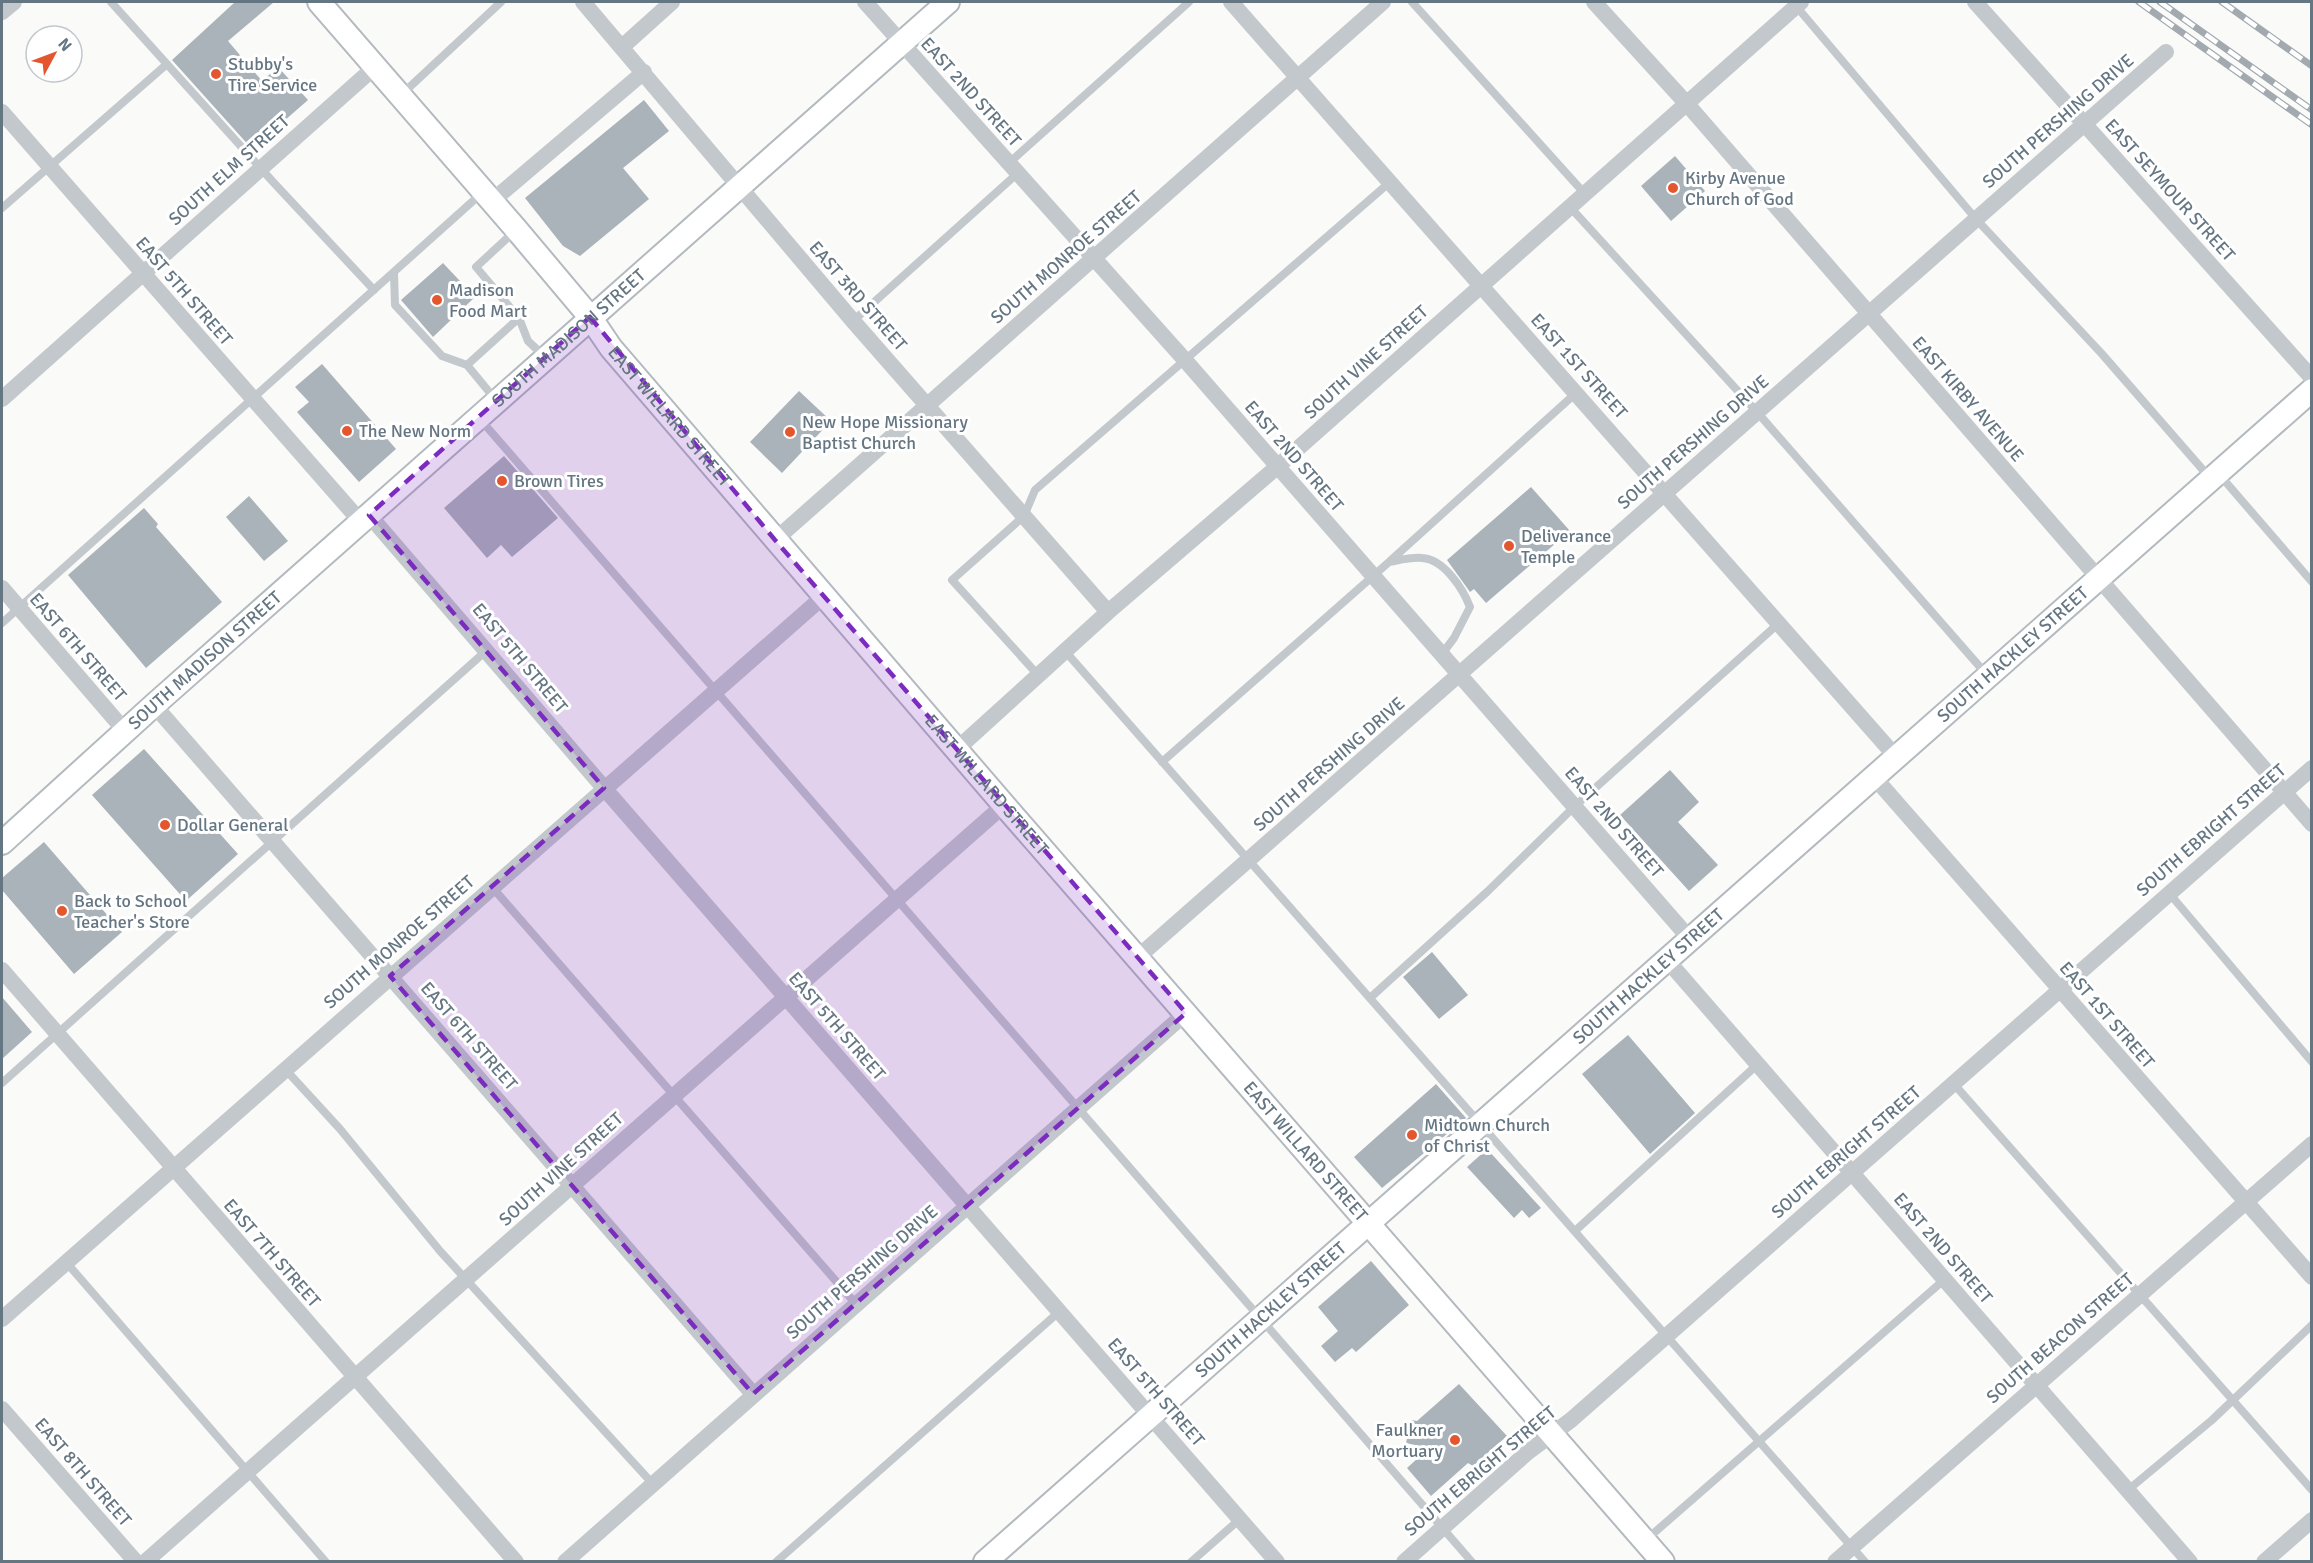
<svg xmlns="http://www.w3.org/2000/svg" width="2313" height="1563" font-family="Signika,sans-serif">
<rect width="100%" height="100%" fill="#fafaf8"/>
<path fill="#aab3b9" d="M235,2H274L228,41L262,81L278,67L308,100L252,149L172,60Z
M644,100L669,131L623,168L649,199L580,256L563,246L525,198Z
M1675,156L1705,191L1671,221L1641,186Z
M443,263L475,297L433,337L401,300Z
M322,364L396,449L359,482L297,412L309,402L295,387Z
M799,391L831,421L782,473L750,442Z
M504,456L558,518L512,557L501,545L487,558L444,508Z
M1531,487L1570,531L1486,603L1474,589L1470,592L1447,560Z
M249,496L288,541L264,561L226,517Z
M144,508L158,524L156,527L222,602L146,668L68,575Z
M144,749L238,854L186,901L92,795Z
M1670,770L1699,802L1678,822L1718,865L1689,891L1620,815Z
M44,842L122,932L74,974L2,890V878Z
M1432,952L1468,995L1439,1019L1403,977Z
M2,997L32,1032L2,1059Z
M1628,1035L1695,1113L1650,1154L1582,1074Z
M1436,1084L1466,1118L1382,1188L1354,1157Z
M1487,1149L1541,1208L1529,1218L1522,1210L1514,1218L1467,1167Z
M1371,1261L1409,1305L1356,1352L1352,1348L1335,1362L1321,1346L1338,1331L1318,1307Z
M1459,1384L1507,1436L1473,1466L1468,1463L1431,1496L1407,1468L1429,1448L1406,1443L1411,1420L1417,1421Z"/>
<g fill="none" stroke-linecap="round" stroke-linejoin="round">
<g stroke="#b3babf" stroke-width="26">
<g id="secondary">
<path id="s1" d="M319,2L516,229L590,317L611,348L1004,805L1663,1562"/>
<path id="s2" d="M2,843L154,705L948,2"/>
<path id="s3" d="M985,1562L2312,390"/>
</g>
</g>
<path stroke="#c3c8cc" stroke-width="8" d="M111,2L274,183L374,290
M1412,2L1585,194
M1796,6L1976,219L2102,354L2210,478
M401,95L501,2
M1009,163L1189,2
M1570,207L1757,412L1987,675
M2,208L167,64
M394,273L395,305L442,356L467,365
M519,318L528,341L545,357
M853,321L1018,173
M495,399L467,365L519,318L476,267L516,230
M479,418L1472,1562
M2218,473L2312,582
M1390,561L1576,393
M2,623L483,192
M1065,651L1865,1562
M1038,675L952,580L1024,516L1035,490L1390,182
M1162,762L1389,562C1400,560 1411,557 1422,558C1444,559 1463,589 1470,607L1454,638L1442,654
M492,887L856,1304
M2169,893L2312,1062
M1370,998L1488,891L1574,807L1779,623
M285,1069L340,1129L440,1251L652,1483
M2,1083L487,650
M1953,1083L2312,1490
M1575,1231L1758,1064
M66,1262L326,1562
M2128,1490L2212,1420L2312,1325
M1647,1539L1945,1279
M776,1562L1060,1311
M1191,1562L1240,1519"/>
<path stroke="#c3c8cc" stroke-width="16" d="M583,2L853,321L1108,612
M865,2L1184,359L1690,939
M1231,2L1897,758
M1594,2L1687,104L2312,824
M1975,2L2312,378
M2,12L14,2
M622,47L672,2
M2,112L361,522
M492,201L644,72
M2,399L376,66
M369,515L604,788L1277,1562
M775,540L1383,2
M2,588L125,731
M154,705L753,1394
M956,750L1108,612L1277,467L1801,2
M1874,777L2312,1277
M1138,957L2166,52
M1667,960L2190,1562
M2,970L516,1562
M2,1319L824,596
M2,1409L136,1562
M145,1562L1004,805
M565,1562L1186,1013
M1404,1562L1528,1452L1571,1420L2312,768
M1835,1562L2312,1144
M2264,1562L2312,1520"/>
<use href="#secondary" stroke="#fff" stroke-width="22"/>
<g stroke="#a2aab0" stroke-width="7">
<path id="rail" d="M2139,2L2312,125
M2160,2L2312,110
M2222,2L2312,66"/>
</g>
<use href="#rail" stroke="#fff" stroke-width="4.5" stroke-dasharray="14" stroke-linecap="butt"/>
</g>
<path fill="#7b2cbf" fill-opacity="0.2" stroke="#7b2cbf" stroke-width="4.5" stroke-dasharray="12 8" stroke-linejoin="round" d="M590,317L775,540L1186,1013L753,1394L390,976L604,788L369,515Z"/>
<g fill="#e4572e" stroke="#fff" stroke-width="2">
<circle cx="216" cy="74" r="6"/>
<circle cx="1673" cy="188" r="6"/>
<circle cx="437" cy="300" r="6"/>
<circle cx="347" cy="431" r="6"/>
<circle cx="790" cy="432" r="6"/>
<circle cx="502" cy="481" r="6"/>
<circle cx="1509" cy="546" r="6"/>
<circle cx="165" cy="825" r="6"/>
<circle cx="62" cy="911" r="6"/>
<circle cx="1412" cy="1135" r="6"/>
<circle cx="1455" cy="1440" r="6"/>
</g>
<g text-anchor="middle" dominant-baseline="central" stroke-width="6" stroke-linejoin="round" paint-order="stroke">
<g font-size="18" fill="#657683" stroke="#fff" text-anchor="start">
<text x="228" y="64">Stubby's<tspan x="228" dy="21">Tire Service</tspan></text>
<text x="1685" y="178">Kirby Avenue<tspan x="1685" dy="21">Church of God</tspan></text>
<text x="449" y="290">Madison<tspan x="449" dy="21">Food Mart</tspan></text>
<text x="802" y="422">New Hope Missionary<tspan x="802" dy="21">Baptist Church</tspan></text>
<text x="359" y="431">The New Norm</text>
<text x="514" y="481">Brown Tires</text>
<text x="1521" y="536">Deliverance<tspan x="1521" dy="21">Temple</tspan></text>
<text x="177" y="825">Dollar General</text>
<text x="74" y="901">Back to School<tspan x="74" dy="21">Teacher's Store</tspan></text>
<text x="1424" y="1125">Midtown Church<tspan x="1424" dy="21">of Christ</tspan></text>
<text x="1443" y="1430" text-anchor="end">Faulkner<tspan x="1443" dy="21">Mortuary</tspan></text>
</g>
<g font-size="18" fill="#657683" stroke="#fff">
<text transform="translate(971 92) rotate(48)">EAST 2ND STREET</text>
<text transform="translate(2058 121) rotate(-41)">SOUTH PERSHING DRIVE</text>
<text transform="translate(229 170) rotate(-42)">SOUTH ELM STREET</text>
<text transform="translate(2170 190) rotate(48)">EAST SEYMOUR STREET</text>
<text transform="translate(1066 257) rotate(-41)">SOUTH MONROE STREET</text>
<text transform="translate(184 291) rotate(49)">EAST 5TH STREET</text>
<text transform="translate(858 296) rotate(49)">EAST 3RD STREET</text>
<text stroke="none"><textPath href="#s2" startOffset="759">SOUTH MADISON STREET</textPath></text>
<text transform="translate(1366 362) rotate(-42)">SOUTH VINE STREET</text>
<text transform="translate(1579 366) rotate(48)">EAST 1ST STREET</text>
<text transform="translate(1968 399) rotate(49)">EAST KIRBY AVENUE</text>
<text stroke="none"><textPath href="#s1" startOffset="543">EAST WILLARD STREET</textPath></text>
<text transform="translate(1693 442) rotate(-41)">SOUTH PERSHING DRIVE</text>
<text transform="translate(1294 456) rotate(49)">EAST 2ND STREET</text>
<text transform="translate(78 647) rotate(49)">EAST 6TH STREET</text>
<text stroke="none"><textPath href="#s3" startOffset="1371">SOUTH HACKLEY STREET</textPath></text>
<text transform="translate(520 658) rotate(50)">EAST 5TH STREET</text>
<text stroke="none"><textPath href="#s2" startOffset="273">SOUTH MADISON STREET</textPath></text>
<text transform="translate(1329 764) rotate(-41)">SOUTH PERSHING DRIVE</text>
<text stroke="none"><textPath href="#s1" startOffset="1029">EAST WILLARD STREET</textPath></text>
<text transform="translate(1614 822) rotate(49)">EAST 2ND STREET</text>
<text transform="translate(2211 830) rotate(-41)">SOUTH EBRIGHT STREET</text>
<text transform="translate(399 942) rotate(-41)">SOUTH MONROE STREET</text>
<text stroke="none"><textPath href="#s3" startOffset="885">SOUTH HACKLEY STREET</textPath></text>
<text transform="translate(2107 1015) rotate(49)">EAST 1ST STREET</text>
<text transform="translate(837 1026) rotate(49)">EAST 5TH STREET</text>
<text transform="translate(469 1036) rotate(49)">EAST 6TH STREET</text>
<text stroke="none"><textPath href="#s1" startOffset="1515">EAST WILLARD STREET</textPath></text>
<text transform="translate(1846 1152) rotate(-41)">SOUTH EBRIGHT STREET</text>
<text transform="translate(561 1169) rotate(-42)">SOUTH VINE STREET</text>
<text transform="translate(1943 1248) rotate(49)">EAST 2ND STREET</text>
<text transform="translate(272 1253) rotate(49)">EAST 7TH STREET</text>
<text transform="translate(862 1272) rotate(-41)">SOUTH PERSHING DRIVE</text>
<text stroke="none"><textPath href="#s3" startOffset="381">SOUTH HACKLEY STREET</textPath></text>
<text transform="translate(2060 1338) rotate(-41)">SOUTH BEACON STREET</text>
<text transform="translate(1156 1392) rotate(49)">EAST 5TH STREET</text>
<text transform="translate(1480 1471) rotate(-40)">SOUTH EBRIGHT STREET</text>
<text transform="translate(83 1472) rotate(49)">EAST 8TH STREET</text>
</g>
</g>
<rect width="2313" height="1563" fill="none" stroke="#657683" stroke-width="6"/>
<g transform="translate(54 54) rotate(49)"><circle r="28" fill="#ffffff" stroke="#c1c8cd" stroke-width="1.5"/>
<path d="M0-4.5L10 22L0 15L-10 22Z" fill="#e4572e"/>
<text y="-9" font-size="16" font-weight="bold" text-anchor="middle" fill="#657683">N</text>
</g>
</svg>
